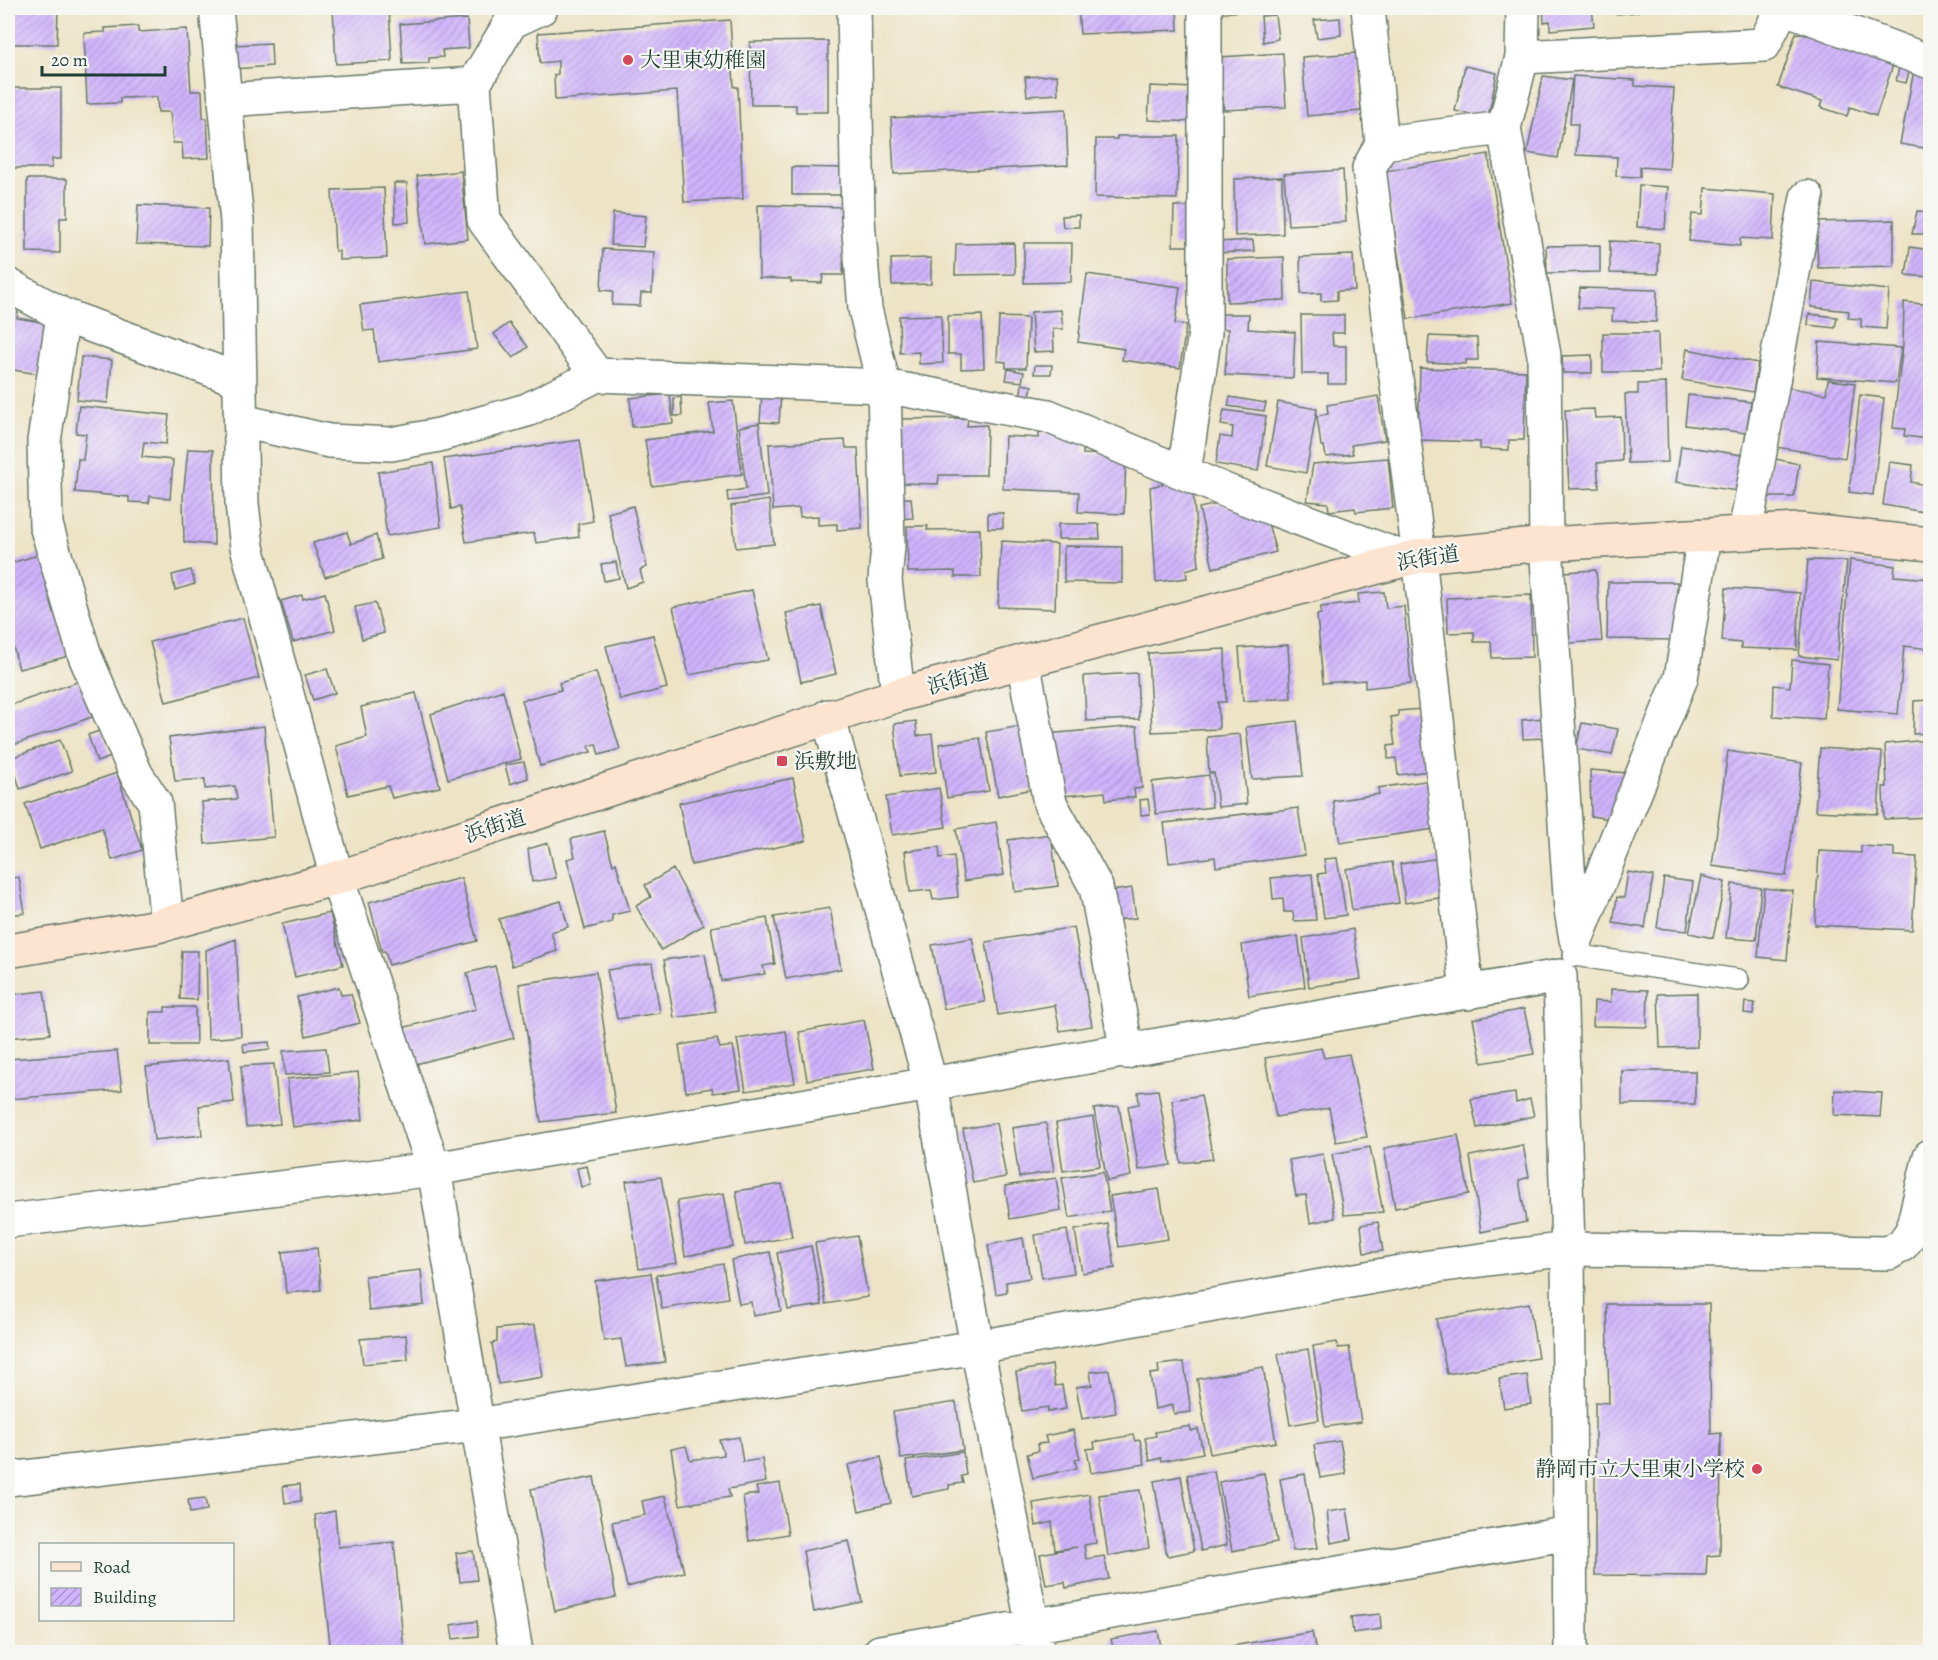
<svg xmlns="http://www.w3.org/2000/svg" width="1938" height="1660" font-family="Alegreya,'Noto Serif JP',serif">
<defs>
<pattern id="building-hatch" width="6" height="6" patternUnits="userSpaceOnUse" patternTransform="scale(1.5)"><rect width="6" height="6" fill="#d0b4fd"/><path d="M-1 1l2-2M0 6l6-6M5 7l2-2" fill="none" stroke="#a894ce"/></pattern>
</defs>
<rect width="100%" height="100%" fill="#f6f6f2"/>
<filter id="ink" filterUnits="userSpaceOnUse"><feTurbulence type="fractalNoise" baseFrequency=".0167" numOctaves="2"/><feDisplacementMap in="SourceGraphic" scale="12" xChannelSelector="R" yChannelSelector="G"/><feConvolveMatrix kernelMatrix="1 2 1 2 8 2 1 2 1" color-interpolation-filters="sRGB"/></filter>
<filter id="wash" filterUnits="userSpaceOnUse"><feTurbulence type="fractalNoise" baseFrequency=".008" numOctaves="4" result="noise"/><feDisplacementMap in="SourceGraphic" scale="24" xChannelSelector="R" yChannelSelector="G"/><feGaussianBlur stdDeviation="1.35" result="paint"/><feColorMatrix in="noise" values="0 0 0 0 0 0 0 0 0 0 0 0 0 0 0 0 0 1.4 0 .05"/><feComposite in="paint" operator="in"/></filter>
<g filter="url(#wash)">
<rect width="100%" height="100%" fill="#ede4c6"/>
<g id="blocks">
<path fill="url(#building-hatch)" d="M8,8H58L57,44H8Z
M333,8H389L392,61L336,64Z
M1078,8H1177L1178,30L1080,34Z
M1220,8H1268V9L1220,13Z
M1543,8H1592L1594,26L1550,30V21L1544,22Z
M1615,8H1637L1638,12L1616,14Z
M1680,8H1712V9L1680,12Z
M1275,15L1278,39L1263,42L1261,16Z
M1340,18L1341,35L1317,38L1314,20Z
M467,19L469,48L442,50L443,57L429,58V63L403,64L400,24Z
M730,20L734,87H738L743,199L684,202L677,91L555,100L554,75L558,74V61L540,63L538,33Z
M138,26V32L187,29L191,91H202L203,118H207L209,158L183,159L182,143H173L170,112H158L157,97L120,98V103L87,104L84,33L105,32V28Z
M1796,33L1870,47L1896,56L1876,116L1850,107L1847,116L1820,107L1822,101L1778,87Z
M828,41V112H796V105H751L750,42Z
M271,43L272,66L234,69L233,45Z
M1283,53L1286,107L1224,110L1220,57Z
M1356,53L1361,111L1307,116L1302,57Z
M1901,59L1912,62L1906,83L1896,81Z
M1465,66L1497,73L1488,118L1455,111Z
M1914,70L1930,73V149L1900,144Z
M1057,75L1058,94L1027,96L1025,77Z
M1543,76L1572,80L1558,158L1527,153Z
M1573,76L1635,80V86L1674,88L1669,169L1640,167V177L1616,176L1617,157L1576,155L1578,124H1570Z
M1150,86L1195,88L1194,122L1148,120Z
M8,88H61V159H52V168H12L11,162H8Z
M1066,109L1068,165L894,174L891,118Z
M1117,136H1179L1177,199L1095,197L1096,139H1117Z
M1488,154L1512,303L1408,319L1385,171Z
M792,167L843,168V195H792Z
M1343,170L1346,222L1288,225L1284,174Z
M461,171L468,239L425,244L417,176Z
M1282,177L1283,234L1235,236L1234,179Z
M27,179H67V218H60V253L27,252Z
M394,183H407L409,222L395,223Z
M1639,185L1668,187L1665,229L1637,227Z
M384,188L387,258L339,260V251H335L332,190Z
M1705,188L1775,194L1773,240L1740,238V246L1689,241L1692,214L1703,215Z
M138,205L209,208L208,246L136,244Z
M758,205L845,207L843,275H823L822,283L791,282V279L759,278Z
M1174,206L1193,207V246H1173Z
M1917,211L1930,212V234H1912Z
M613,213L646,216L643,247L611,245Z
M1079,215V227H1063L1062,216Z
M1894,220V266L1818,268L1816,222Z
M1253,240L1254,251L1219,253L1218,242Z
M1610,241L1659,243L1658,274L1610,273Z
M1014,243L1015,274L955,275L956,244Z
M1024,243H1072L1071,282L1024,283Z
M1600,245V272L1547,273L1546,246Z
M1910,247L1930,250V277L1906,275Z
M603,249L654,252L652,293H641L640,306L612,305L613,291L601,290Z
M1353,255L1355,290L1337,291V300L1321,301V293L1301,294L1300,257Z
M1284,257L1285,300L1227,302V259Z
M931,258V284L892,285L891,259Z
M1087,274L1180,287L1175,324L1186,325L1180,368L1122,360L1124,349L1078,342Z
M1813,282L1889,290L1886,329L1861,327V319L1848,318L1849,311L1811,307Z
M1580,288L1657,290L1656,322L1612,321L1613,309L1578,308Z
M469,291L477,349L378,362L374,330L364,331L360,305Z
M1904,302L1930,305V439L1904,436L1905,429L1893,428L1903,344Z
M8,305L19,306L17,318L52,324L44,375L8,369Z
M1061,310L1063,329H1053L1054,351L1034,352L1031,312Z
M1220,314H1249L1248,329L1295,332L1293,378L1225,375L1228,329H1220Z
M1809,314L1837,317L1835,328L1808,325Z
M941,315L943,363L919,364V352L900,353L899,316Z
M982,315L984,368L961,369V354H948V316Z
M1301,315H1344V333H1332L1333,346H1346V384H1328V374H1302Z
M999,317L1028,318L1026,368H1006V362L997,361Z
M509,323L528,347L513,358L494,334Z
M1603,333H1658L1659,372H1603Z
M1429,336L1477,338L1478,360H1466V364L1427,362Z
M1819,342L1901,348L1896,383L1817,377Z
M1687,349L1758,363L1753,392L1682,380Z
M1592,355V373H1563L1562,356Z
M81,357L112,360L108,403L77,400Z
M1035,365H1052L1051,374H1034Z
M1420,368L1526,371L1524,440H1509V450L1480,449V442L1418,440Z
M1008,369L1024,372L1022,382L1006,380Z
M1828,380L1855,383L1845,458L1775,447L1785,387L1826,394Z
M1666,383L1668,462L1628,463L1625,394H1638V384Z
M1022,384L1032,386L1029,400L1020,399Z
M762,392L781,393L779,423L760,422Z
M670,394L673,423L632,427L630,398Z
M1688,395L1751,402L1746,433L1685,425Z
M1860,395L1884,398L1873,495L1849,492Z
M1378,396L1385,440L1351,445L1353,454L1326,457L1324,446H1321L1317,416L1328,414L1327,405Z
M681,397L682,416H674V398Z
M1230,397L1266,403L1264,411L1228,406Z
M733,401L742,474L652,486L645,440L713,431L709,403Z
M1278,402L1317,409L1306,473L1267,466Z
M79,406L169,415L166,444L144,442L142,457L173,460L170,499L150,496L149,503L129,502V497L75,492L78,459L83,460L86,434L76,433Z
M1594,409L1595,418L1621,417L1622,461L1597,463L1599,488L1569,489L1565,410Z
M1224,410L1266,416L1258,471L1216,464L1220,436L1232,438L1233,427L1221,425Z
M968,418L967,426L987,425L986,475H939L938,484L899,483L900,419Z
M759,423L767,496L728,501L727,492L746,489L739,427Z
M1039,433L1067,434L1084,439L1083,454L1126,455L1124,514L1078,512L1079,492L1003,489L1005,436L1039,438Z
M580,440L593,521L578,524L579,537L536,543L534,533L466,542L460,507L451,509L444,459Z
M845,440L846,448H858L862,528L837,530V524L818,525V516L800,517L799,508L773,510L769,444Z
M1681,446L1742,455L1737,491L1676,482Z
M188,449L213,450L214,545L184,542L183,497Z
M1388,458L1393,508L1356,512L1355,508L1329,511L1328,503L1307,501L1313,464Z
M1771,458L1799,464L1794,497H1765Z
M1889,462L1913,465L1911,482L1930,486V513L1883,505Z
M433,463L441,527L387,536L378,472Z
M1174,481L1193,491L1199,566L1186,570L1187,578L1156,582L1150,487Z
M911,498L913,518L891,519L889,499Z
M769,500L774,544L736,548L731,506Z
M1222,503L1268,523L1276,552L1213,568L1199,508Z
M633,506L647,567L640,570L643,582L626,588L608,513Z
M988,513H1003V528H988Z
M1058,524H1099L1100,539H1058Z
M907,526H928L927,530L980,529L981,577H955V571L908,572Z
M347,532L351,544L376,535L382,559L325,577L313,543Z
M1001,541L1057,544L1055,609L998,607Z
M1064,546L1122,547V583L1064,582Z
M45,553L73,655L19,669L13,646L8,648V564Z
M1808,560L1847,561L1837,660L1799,656Z
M1850,560L1895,566L1894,576L1930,579V649L1904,646L1898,714L1837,709Z
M616,562L619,578L604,581L601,564Z
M191,570L195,584L175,590L172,575Z
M1596,570L1602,641L1570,643L1564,572Z
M1608,582H1677L1676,640L1607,639Z
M1726,588L1800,593L1797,650L1741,648V643L1722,641Z
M752,590L768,660L689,675L673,607Z
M1384,592L1386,608L1404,606L1411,683L1365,688V680L1323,683L1317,615L1321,614V607L1359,603L1358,594Z
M325,593L335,630L293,642L281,601L302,595L303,599Z
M1531,595L1532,657L1492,658L1491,642H1474V632L1448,633L1447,598Z
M375,603L384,633L362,639L355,607Z
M821,606L836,674L801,682L786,613Z
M243,618L259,678L166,702L150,642Z
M653,635L667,688L620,700L606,646Z
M1288,645L1291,698L1243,701L1239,648Z
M1225,649L1226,702H1218L1219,729L1152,732L1148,653Z
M1792,660L1828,664L1824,719L1773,716L1774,685L1790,687Z
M327,669L335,693L313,700L305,675Z
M596,672L620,749L599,755L596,744L589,746L591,752L540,766L522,700L561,690L559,683Z
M1137,673L1139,719L1086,721L1084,676Z
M80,681L92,717L8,747V706Z
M503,690L521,759L448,779L431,714Z
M416,693L440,787L392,798L388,786L348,795L336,746L367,737L361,707Z
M1930,700V733L1913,734L1914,701Z
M1422,709L1429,771L1398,775L1396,758L1388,759V746L1395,745L1391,717L1398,716V711Z
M1544,718L1545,738L1523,739L1522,720Z
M916,721L917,736L932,734L936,772L900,776L894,724Z
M1297,721L1303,776L1252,779L1246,727Z
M1582,723L1618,729L1612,755L1576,749Z
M264,726L274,837L205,844L202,802L237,799L235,786L205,789V779L175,781L169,738Z
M1021,726L1033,789L998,796L986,732Z
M1137,726L1142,788L1134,789L1135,797L1106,800L1105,792L1063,796L1046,734Z
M102,730L111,757L97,762L88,735Z
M1240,734L1247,804L1218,807L1214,773H1209L1207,737Z
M980,738L989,791L947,798L939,744Z
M60,740L72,771L20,789L11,758Z
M1928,740L1930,817L1884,819L1883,787H1887L1885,744Z
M1820,748L1882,752L1878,814L1815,811Z
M1728,751L1802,763L1786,876L1712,866Z
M524,762L528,778L510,784L505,765Z
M1590,770L1640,774L1623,821L1591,816Z
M117,773L142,850L112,860L102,828L40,849L25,804Z
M1209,775L1212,807L1156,814L1152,782Z
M793,778L806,841L691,865L679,803Z
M1431,780L1434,829L1340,843L1333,801L1379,794L1378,788Z
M939,788L946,827L892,835L886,797Z
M1148,799L1150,814L1141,815L1140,800Z
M1298,808L1305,855L1216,867L1215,857L1169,863L1164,823Z
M996,822L1004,875L964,881L956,829Z
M604,831L613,865L616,863L630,911L612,915V922L585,929L567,859L575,857L571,839Z
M1051,834L1058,886L1015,892L1008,840Z
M548,843L556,878L532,882L528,849Z
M1861,846L1894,848V856L1917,857L1912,930L1815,925L1819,851L1861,853Z
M939,847L940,858L954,856L958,897L933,900L931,890L910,892L905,851Z
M1446,857L1452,896L1405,903L1400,864Z
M1337,858L1346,915L1324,918L1318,874L1326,873L1324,859Z
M1392,862L1399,903L1352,910L1346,869Z
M673,869L704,925L661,950L636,906L651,897L645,885Z
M1628,872L1653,876L1645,928L1613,923L1617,897L1624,898Z
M1312,874L1316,920L1294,921L1293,912H1284L1283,898L1273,899L1271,878Z
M1701,876L1725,882L1713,938L1689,933Z
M19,877L25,913L8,915V879Z
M461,878L477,941L389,965L385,951L382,952L369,902Z
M1664,878L1693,882L1687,931L1657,928Z
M1732,884L1761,888L1756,940L1726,938Z
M1132,888L1136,918L1114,920L1111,891Z
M1764,888L1793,891L1787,960L1758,957Z
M561,901L568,927L551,932L557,951L512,966L499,919Z
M830,908L841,969L786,979L774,917Z
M330,913L343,965L295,977L282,924Z
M767,918L775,964L763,966L765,974L721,981L711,927Z
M1074,927L1092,1026L1060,1031L1055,1005L998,1015L986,942Z
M1353,929L1361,979L1309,987L1303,938Z
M1298,936L1305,987L1249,996L1242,945Z
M972,938L985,1002L944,1009L932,945Z
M236,939L241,1036L208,1039L206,950Z
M182,951H198L197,1000L180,999Z
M705,954L716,1012L674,1018L664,960Z
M652,963L660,1013L617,1019L607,970Z
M495,966L514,1038L412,1065L402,1028L476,1009L467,973Z
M596,972L616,1113L541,1122L519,984Z
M339,987L341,995L351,994L360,1023L306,1036L297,997Z
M1611,989L1648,990L1647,1027L1593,1026L1594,1001L1611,1002Z
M44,991L50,1034L8,1038V995Z
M1697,993V1047L1660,1048L1658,994Z
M1745,1002L1755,1003L1753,1014L1744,1013Z
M165,1007H195L196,1045H150V1012H165Z
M1524,1009L1534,1054L1482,1063L1473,1019Z
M864,1020L874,1069L807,1080L799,1032Z
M786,1031L795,1083L746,1091L737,1039Z
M717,1039L720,1048L733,1046L741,1089L713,1093L712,1088L686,1092L679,1045Z
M269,1042L270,1049L244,1052L243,1044Z
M326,1048L329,1072L285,1075L283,1051Z
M1321,1048L1324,1058L1349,1054L1367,1137L1336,1142L1329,1108L1276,1117L1265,1058Z
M117,1051L122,1090L8,1099V1059Z
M229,1058L234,1102L199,1106L202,1135L154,1140L146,1067Z
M274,1064L280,1124L246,1127L241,1066Z
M1622,1071H1695V1104H1622Z
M358,1072L363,1120L293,1127L287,1079Z
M1158,1090L1171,1165L1139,1170L1128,1106L1139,1104L1138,1092Z
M1835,1090L1882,1093L1880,1117L1834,1115Z
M1515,1093L1516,1103L1530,1099L1534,1116L1477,1128L1471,1099Z
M1201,1095L1213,1159L1181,1163L1172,1100Z
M1119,1106L1131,1176L1107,1181L1094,1109Z
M1093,1117L1100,1166L1063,1171L1056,1123Z
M996,1123L1006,1177L973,1183L963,1129Z
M1046,1123L1054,1171L1019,1177L1012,1128Z
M1458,1135L1469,1194L1395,1208L1384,1148Z
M1523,1145L1529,1177L1519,1180L1526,1222L1481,1232L1470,1156Z
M1370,1147L1383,1212L1344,1215L1332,1154Z
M1323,1154L1335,1218L1310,1223L1306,1195L1296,1196L1289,1160Z
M587,1166L591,1185L581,1187L577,1168Z
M1103,1172L1110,1211L1069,1218L1062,1178Z
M661,1177L677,1263L639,1269L626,1181Z
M1056,1178L1061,1210L1010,1219L1005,1186Z
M782,1184L792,1237L745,1245L736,1191Z
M1159,1189L1168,1239L1119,1247L1110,1196Z
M724,1193L733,1247L685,1256L677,1201Z
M1378,1222L1383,1251L1364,1253L1361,1225Z
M1108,1224L1115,1268L1082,1273L1075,1230Z
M1067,1230L1074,1273L1042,1278L1035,1235Z
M857,1236L868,1297L826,1304L815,1243Z
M1023,1238L1030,1278L1006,1282L1007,1292L996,1294L988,1245Z
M811,1246L822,1305L788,1310L777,1253Z
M317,1248L321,1290L286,1293L282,1252Z
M770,1252L781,1311L753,1316L751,1302L739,1304L731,1260Z
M723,1264L728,1298L662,1309L656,1275Z
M421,1270L424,1305L369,1311L365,1276Z
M651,1273L665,1362L626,1367L621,1339L604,1341L595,1281Z
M1529,1303L1538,1358L1447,1374L1436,1319Z
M1607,1304H1709L1711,1434L1721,1433L1720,1555L1707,1556L1706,1576L1595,1575V1402L1609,1403Z
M535,1325L543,1377L498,1384L492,1343L497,1342V1329Z
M406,1335L408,1360L363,1364L360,1339Z
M1337,1342L1338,1348L1349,1347L1361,1422L1325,1427L1313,1346Z
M1308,1349L1319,1420L1290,1425L1278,1354Z
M1184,1362L1191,1412L1174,1414L1173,1405L1155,1409L1150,1374L1159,1373L1158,1365Z
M1052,1365L1055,1386L1062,1385L1066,1409L1048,1412V1407L1022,1411L1016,1372Z
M1263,1367L1276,1442L1210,1454L1197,1379Z
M1109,1370L1116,1413L1082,1419L1076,1387L1092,1385L1090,1372Z
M1527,1375L1531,1404L1504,1408L1499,1379Z
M956,1402L963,1450L901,1459L893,1412Z
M1190,1426L1191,1431L1198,1429L1203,1453L1162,1461L1161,1458L1150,1461L1145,1438L1156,1436L1155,1432Z
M1073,1430L1080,1459L1075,1460L1077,1468L1033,1478L1027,1454L1038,1451L1037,1444L1047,1443L1045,1436Z
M1133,1435L1135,1441L1140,1440L1145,1464L1091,1473L1087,1449L1095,1448L1094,1442Z
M739,1437L743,1462L762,1459L766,1482L728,1489L730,1497L680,1505L671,1449L686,1446L690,1460L724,1455L719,1440Z
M1340,1441L1346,1474L1320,1478L1314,1445Z
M963,1452L966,1475L961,1476L963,1483L949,1485V1489L912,1496L906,1461Z
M881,1457L891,1503L859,1511L848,1465Z
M1214,1471L1227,1545L1201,1551L1187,1475Z
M1264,1473L1277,1542L1232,1551L1219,1482Z
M1305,1474L1318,1548L1293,1551L1280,1479Z
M1181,1476L1194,1551L1167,1556L1154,1481Z
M594,1477L616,1597L555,1611L531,1489Z
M780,1483L788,1534L749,1541L743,1496L758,1494L756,1487Z
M300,1484L301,1501L285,1503L283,1486Z
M1140,1490L1149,1548L1108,1556L1099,1495Z
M1089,1494L1096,1543L1084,1545L1086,1559L1104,1556L1109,1579L1066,1588L1065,1582L1046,1585L1040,1554L1077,1547L1055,1550L1052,1522L1036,1526L1033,1503Z
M665,1496L684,1572L627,1587L612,1522L645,1515L642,1501Z
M205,1498L207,1510L190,1513L188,1500Z
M1347,1509L1352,1539L1331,1543L1327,1512Z
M335,1511L338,1547L394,1542L404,1652H331L315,1515Z
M849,1541L862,1602L814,1612L803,1551Z
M473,1551L477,1580L460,1582L456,1553Z
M1380,1614L1381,1629L1353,1633L1351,1617Z
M477,1621L478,1636L453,1639L451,1625Z
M1158,1631L1162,1652H1114L1111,1639Z
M1312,1632L1316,1652H1204V1651Z"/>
</g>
</g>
<g filter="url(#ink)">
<use href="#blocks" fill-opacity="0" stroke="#677767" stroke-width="1.5"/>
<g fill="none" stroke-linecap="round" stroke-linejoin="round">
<g stroke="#677767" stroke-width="24">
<path id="lane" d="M1574,955L1738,980"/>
</g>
<g stroke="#677767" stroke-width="36">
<path id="street" d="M216,8L237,222L242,504L247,547L337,878L434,1169L516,1652
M854,8L858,219L865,309L884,386L888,546L885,580L898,695
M1368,8L1382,143
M1523,8L1522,57L1504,128L1544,355L1546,544L1571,910L1576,939
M1785,8L1930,62
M1522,57L1764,45L1782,8
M474,84L484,220L597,375
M225,100L474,84L511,22L541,8
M8,285L63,315L239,380
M63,315L44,441L46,525L85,656L136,774L155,803L167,924
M242,421L329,441L391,444L439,435L527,410L597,375L884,386L1048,416L1234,494L1406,559
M1184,473L1205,333V8
M1745,533L1807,197
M1023,661L1050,803L1096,887L1127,1052
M828,716L931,1085L977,1347L1038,1652
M1578,935L1681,678L1704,536
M1467,993L1419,556L1369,168L1382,143L1504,128
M8,1221L434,1169L1560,976L1568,1249L1571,1652
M8,1479L477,1425L977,1347L1429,1267L1511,1256L1568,1249L1889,1253L1903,1244L1912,1231L1930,1156
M880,1652L1570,1533"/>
</g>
<g stroke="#677767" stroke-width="36">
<path id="secondary" d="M8,951L153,927L337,878L898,695L1419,556L1546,544L1798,530L1930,544"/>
</g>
<use href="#lane" stroke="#fff" stroke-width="21"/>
<use href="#street" stroke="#fff" stroke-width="33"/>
<use href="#secondary" stroke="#fde4d1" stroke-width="33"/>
</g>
</g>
<g fill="#d1495b" stroke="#f6f6f2" stroke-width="2">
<circle cx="628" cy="60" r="6"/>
<rect x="776" y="755" width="12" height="12" rx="3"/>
<circle cx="1757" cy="1469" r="6"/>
</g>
<g text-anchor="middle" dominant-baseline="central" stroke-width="4.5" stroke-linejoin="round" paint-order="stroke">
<g font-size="21" fill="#1f3d34" stroke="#f6f6f2" text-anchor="start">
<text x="640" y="60">大里東幼稚園</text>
<text x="794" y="761">浜敷地</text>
<text x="1745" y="1469" text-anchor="end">静岡市立大里東小学校</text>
</g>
<g font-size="21" fill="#1f3d34" stroke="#f6f6f2">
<text transform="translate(1428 558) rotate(-9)">浜街道</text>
<text transform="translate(958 679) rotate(-15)">浜街道</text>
<text transform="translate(495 826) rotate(-18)">浜街道</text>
</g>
</g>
<rect width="1938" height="1660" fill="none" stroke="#f6f6f2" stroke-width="30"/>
<rect x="39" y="1543" width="195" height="78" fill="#f6f6f2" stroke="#a0aca6" stroke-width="1.5"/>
<rect x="51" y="1562" width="30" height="9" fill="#fde4d1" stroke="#a0aca6" stroke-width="1.5"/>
<text x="93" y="1573" font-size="18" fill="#1f3d34">Road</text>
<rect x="51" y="1588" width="30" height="18" fill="url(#building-hatch)" stroke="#a0aca6" stroke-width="1.5"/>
<text x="93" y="1603" font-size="18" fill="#1f3d34">Building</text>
<path d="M42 66v9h123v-9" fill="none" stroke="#1f3d34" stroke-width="3"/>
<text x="51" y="66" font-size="18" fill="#1f3d34" stroke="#f6f6f2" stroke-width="4.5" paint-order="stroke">20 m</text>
</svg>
